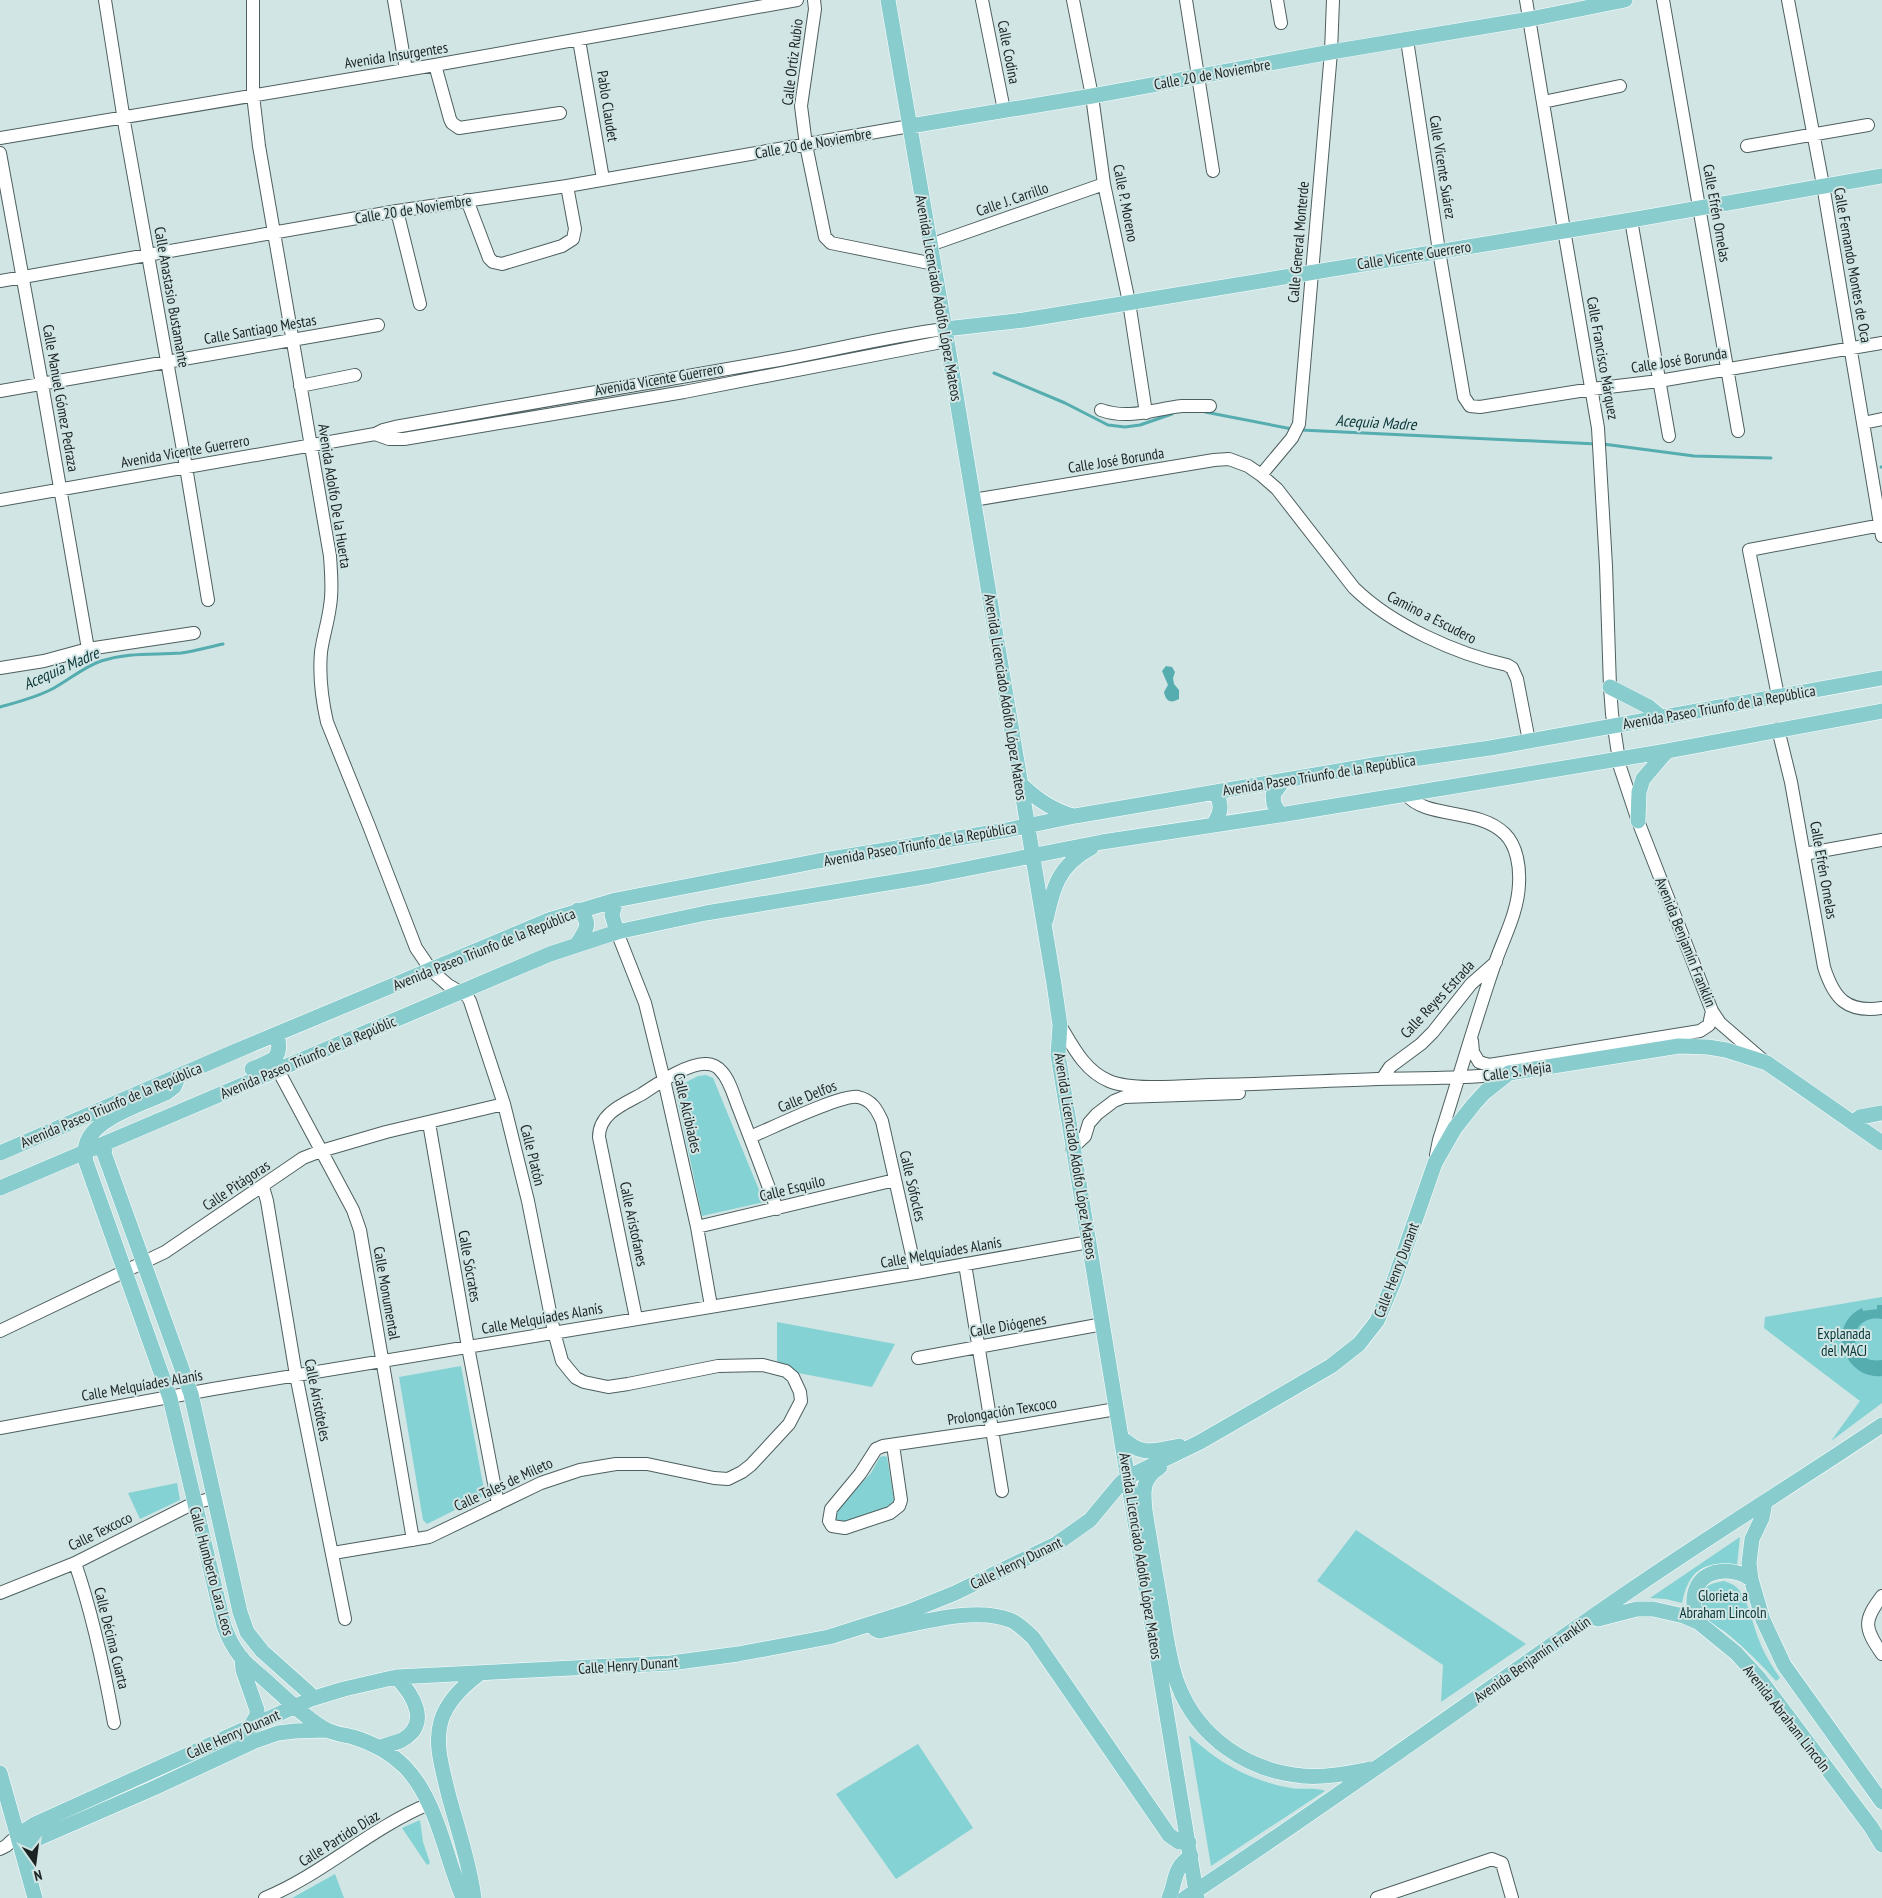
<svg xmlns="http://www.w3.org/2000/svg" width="1882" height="1898" font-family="'PT Sans Narrow',sans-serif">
<rect width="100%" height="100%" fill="#d1e5e5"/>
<path fill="#84d2d3" d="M706,1075L713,1078L764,1202L702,1216L675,1088L698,1076Z
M1882,1297V1403L1831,1441L1860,1401L1764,1328L1765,1317Z
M777,1322L895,1344L872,1387L798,1373L777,1361Z
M461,1366L485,1495L427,1524L423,1520L399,1377Z
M884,1456L887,1457L894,1500L890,1506L840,1524L836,1521L835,1517L837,1510L871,1473L880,1457Z
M177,1483L180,1500L140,1519L128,1493Z
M1356,1530L1526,1644L1441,1702L1443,1665L1317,1581Z
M1740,1537L1737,1565C1703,1561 1689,1570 1682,1603L1666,1599L1650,1598Z
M1724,1581C1729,1583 1734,1584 1738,1589C1748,1599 1753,1626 1759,1640C1764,1654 1772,1666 1780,1678L1776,1681C1761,1664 1746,1649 1729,1635C1722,1629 1713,1625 1707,1619C1704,1615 1701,1610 1701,1605C1700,1587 1708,1584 1724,1581Z
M1189,1735C1218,1763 1251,1781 1291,1788C1301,1790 1316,1787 1325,1791L1211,1866Z
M918,1744L973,1828L896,1879L836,1794Z
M420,1820L423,1842L430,1863L427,1865L402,1828Z
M335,1874L344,1898H292Z"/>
<path fill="#56adaf" d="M1166,666L1172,667L1175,672L1173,678L1174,684L1179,690V699C1170,704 1166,701 1164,692L1168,685L1162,671Z
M1877,1305H1882V1319C1845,1313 1847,1366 1882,1360V1376C1844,1380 1825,1325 1862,1308L1863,1311L1877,1309Z"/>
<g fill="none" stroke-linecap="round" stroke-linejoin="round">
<path stroke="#56adaf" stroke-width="3" d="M994,373L1065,403L1108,425L1125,427L1140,425L1172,414
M1205,412L1292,429
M1301,430L1597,444
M1603,444L1694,456L1771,458
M1881,467H1882
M0,707C18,702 38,697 54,688C70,679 84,667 101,661C129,652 153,655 181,653C195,651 209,647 223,644"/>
<g stroke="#4e5f5f" stroke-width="14">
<path id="minor" d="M105,0L125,127L186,467L208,600
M253,0V95L259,146L330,556C331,573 333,589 330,606C328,622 323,637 321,652C319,675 322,700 327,722L369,826L416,948L431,970L448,985L467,996L470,1001L504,1104L528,1201L554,1332L562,1361L570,1371L576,1378L584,1382L608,1387L628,1384L718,1366L763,1365L786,1371L793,1377L800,1392L801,1401L789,1424L751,1465L742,1472L728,1479L714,1478L647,1464H616L580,1470L541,1483L429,1537L333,1553
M394,0L406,70
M814,0L815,9L801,106L806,145L825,237L831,243L934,264
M982,0L1004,110
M1073,0L1092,96L1104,184L1129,302L1146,413
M1186,0L1213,171
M1277,0L1281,23
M1526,0L1564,230L1598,428L1606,566L1610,687L1612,714L1620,767L1638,821L1712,1011L1720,1023L1764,1061
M1663,0L1738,431
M1788,0L1823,185L1882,536
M579,40L603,179
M1407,40L1439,251L1464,397L1470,406L1480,407L1592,389L1659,381L1882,343
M435,65L450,119L452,123L459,128L560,113
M1543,102L1620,86
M0,138L435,65L797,0
M1747,146L1868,125
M0,153L42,384L88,649
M467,200L489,258L493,262L502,264L562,246L573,239L575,229L567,186
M397,211L420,304
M1631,220L1669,436
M930,245L1104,184
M0,281L397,211L567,186L910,126
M300,386L355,375
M0,391L378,325
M1101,410C1129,420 1154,409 1182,406C1192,406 1201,406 1210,406
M1863,423L1882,419
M375,434L389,439H404L684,392L947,341
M1261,475L1292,438L1299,424L1331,52L1333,0
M0,500L375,434L383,430L395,427C521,405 647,383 773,361C830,351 888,336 945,329
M973,500L1214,460L1229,459L1248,466L1261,475L1277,489L1354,588C1392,625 1456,654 1507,665L1512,668L1517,679L1529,741
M0,668L44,661L88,649L194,633
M1778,696L1749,550L1882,525
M1778,729L1791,782L1824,967C1834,999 1847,1013 1882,1008
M1406,794C1426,820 1478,807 1505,834C1517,846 1520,867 1519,884C1518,912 1504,937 1495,963C1475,1021 1458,1081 1439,1140L1436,1155
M1804,854L1882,840
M617,932L645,1003L664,1080L697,1227L711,1306
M1060,1025C1073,1047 1085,1071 1109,1081C1133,1091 1184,1086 1210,1085C1266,1084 1321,1081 1377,1079C1421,1078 1465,1079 1509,1073
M1472,1041L1473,1052L1479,1062L1489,1065L1700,1031L1709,1025L1712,1011
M278,1070L353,1210L360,1230L413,1540
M1382,1079L1390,1067L1421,1044L1433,1032L1471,984L1496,962
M429,1123L468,1347L498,1504
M750,1137C770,1129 841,1094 858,1097C872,1100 877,1110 882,1121L916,1273
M1072,1148L1085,1136L1089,1123L1097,1114L1114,1101L1124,1097L1239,1093
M263,1187L267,1201L296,1375L345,1619
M697,1227L895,1180
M965,1264L1002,1491
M636,1318L599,1137C599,1113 624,1104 642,1094C657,1084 689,1062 707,1064C712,1064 718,1067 721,1071C730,1080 734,1097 739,1109C752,1142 764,1175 777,1209
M0,1331L165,1252L303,1158L321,1151L386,1132L504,1104
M918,1358L1103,1324
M0,1428L213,1389L916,1273L1089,1242
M893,1445L901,1500L899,1506L890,1513L845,1528L832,1526L829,1521L831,1509L860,1474L876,1449L883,1446L993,1430L1116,1409
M75,1563C93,1615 104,1668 114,1723
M0,1593L75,1563L194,1503L214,1498
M1882,1596C1863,1621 1864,1628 1882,1654
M0,1849L6,1846L18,1835
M265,1898C323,1874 372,1827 429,1804
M1377,1898L1492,1859L1502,1863L1512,1898"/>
</g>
<g stroke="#fff" stroke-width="16">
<path id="major" d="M888,0L947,341L1054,984L1060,1025L1058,1055L1197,1898
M910,126L1092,96L1331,52L1530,19L1625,0
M945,329L1024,320L1631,220L1882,176
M1610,687L1649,707L1660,716
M1021,784C1036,799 1052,810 1073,816
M1280,815L1274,804L1273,795L1283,781
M1638,821L1639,792L1643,779L1667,751
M1213,825C1221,813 1223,805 1215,792
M616,900L612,915L617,932
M1046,920C1053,887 1059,865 1091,848
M577,944C586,930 593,923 578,910
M252,1069C273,1060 283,1060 277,1034
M178,1078L174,1087L166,1093C144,1103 96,1118 87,1142C84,1149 85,1155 86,1162L170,1398L224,1626C228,1637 233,1647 240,1656C246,1664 255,1671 262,1677C279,1692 308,1721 327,1730C335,1734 345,1735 353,1737C373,1743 390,1752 405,1767C437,1800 445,1856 463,1898
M1853,1122L1860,1117L1882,1113
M106,1144L104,1153L191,1394L240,1612L247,1632L262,1651L309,1693L311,1699
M0,1153L236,1051L549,920L616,900L818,861L1007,830L1075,816L1379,764L1490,748L1882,678
M0,1188L550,954L617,932L706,913L930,876L1102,842L1280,815L1667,751L1882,711
M1121,1437C1142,1457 1152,1451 1179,1446
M1160,1467C1142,1478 1143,1491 1145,1510C1150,1543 1156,1577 1162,1611C1166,1635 1169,1661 1178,1685C1198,1737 1247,1771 1303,1776C1325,1778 1349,1773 1371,1769
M1765,1502L1762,1518L1752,1539L1749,1563L1751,1579L1763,1620L1784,1665L1882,1802
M1598,1619L1637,1609H1653L1684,1616L1698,1622L1736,1653L1759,1678L1871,1827L1882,1845
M1698,1622C1695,1612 1692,1602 1695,1592C1702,1567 1733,1567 1751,1579
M875,1629L879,1631C917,1624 973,1606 1010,1620C1020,1624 1027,1632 1034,1639L1169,1835L1179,1842H1189
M242,1658L243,1670L257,1710V1715L250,1727
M380,1747C387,1745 395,1743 402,1740C432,1724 412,1693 396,1677
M0,1773L35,1898
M18,1835L35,1824L296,1706L311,1699L344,1689L396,1677L671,1663L738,1654L829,1637L908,1612L955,1593L1056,1544L1090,1520L1120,1484L1128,1477L1200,1442L1266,1404L1331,1366L1359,1344L1377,1321L1394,1281L1435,1163L1455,1128L1474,1104L1485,1092L1509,1073L1679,1046L1708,1047L1726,1050L1767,1063L1882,1143
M21,1846L154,1788L255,1741L278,1733L295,1731L327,1730
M474,1898C470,1864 457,1827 448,1793C443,1770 434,1745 441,1721C447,1701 463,1686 479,1674
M1169,1898C1177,1880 1172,1869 1191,1856
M1185,1898C1336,1799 1482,1692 1631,1590C1714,1533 1799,1481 1882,1425"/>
</g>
<use href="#minor" stroke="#fff" stroke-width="12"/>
<use href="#major" stroke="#89cccd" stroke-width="15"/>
</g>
<g text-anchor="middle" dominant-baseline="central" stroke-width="4" stroke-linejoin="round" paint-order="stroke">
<g font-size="15" fill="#1c2323" stroke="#d1e5e5">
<text transform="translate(1009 52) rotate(79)">Calle Codina</text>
<text transform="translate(396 55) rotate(-9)">Avenida Insurgentes</text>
<text transform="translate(792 62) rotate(-83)">Calle Ortiz Rubio</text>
<text transform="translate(1212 74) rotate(-10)">Calle 20 de Noviembre</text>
<text transform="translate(608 106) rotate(81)">Pablo Claudet</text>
<text transform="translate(813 143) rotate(-10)">Calle 20 de Noviembre</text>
<text transform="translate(1443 167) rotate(81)">Calle Vicente Suárez</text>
<text transform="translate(1012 199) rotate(-19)">Calle J. Carrillo</text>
<text transform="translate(1126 203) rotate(79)">Calle P. Moreno</text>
<text transform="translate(413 209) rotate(-9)">Calle 20 de Noviembre</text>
<text transform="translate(1717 213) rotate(80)">Calle Efrén Ornelas</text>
<text transform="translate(1298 242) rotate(-85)">Calle General Monterde</text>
<text transform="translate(1414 255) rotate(-9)">Calle Vicente Guerrero</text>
<text transform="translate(1853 265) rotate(80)">Calle Fernando Montes de Oca</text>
<text transform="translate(172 297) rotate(80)">Calle Anastasio Bustamante</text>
<text transform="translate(939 298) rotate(80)">Avenida Licenciado Adolfo López Mateos</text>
<text transform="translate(260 329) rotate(-10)">Calle Santiago Mestas</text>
<text transform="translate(1603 358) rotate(80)">Calle Francisco Márquez</text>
<text transform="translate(1679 360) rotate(-9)">Calle José Borunda</text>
<text transform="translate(659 379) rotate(-10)">Avenida Vicente Guerrero</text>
<text transform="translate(61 398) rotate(80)">Calle Manuel Gómez Pedraza</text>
<text transform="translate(185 451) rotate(-10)">Avenida Vicente Guerrero</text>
<text transform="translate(1116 460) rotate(-9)">Calle José Borunda</text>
<text transform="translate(335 496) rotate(81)">Avenida Adolfo De la Huerta</text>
<text transform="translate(1432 617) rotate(27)">Camino a Escudero</text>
<text transform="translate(1006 697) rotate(81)">Avenida Licenciado Adolfo López Mateos</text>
<text transform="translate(1719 707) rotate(-10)">Avenida Paseo Triunfo de la República</text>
<text transform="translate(1319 775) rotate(-9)">Avenida Paseo Triunfo de la República</text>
<text transform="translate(920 844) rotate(-10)">Avenida Paseo Triunfo de la República</text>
<text transform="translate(1824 870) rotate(80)">Calle Efrén Ornelas</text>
<text transform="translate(1686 942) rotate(68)">Avenida Benjamín Franklin</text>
<text transform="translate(484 949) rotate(-22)">Avenida Paseo Triunfo de la República</text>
<text transform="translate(1437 999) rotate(-47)">Calle Reyes Estrada</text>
<text transform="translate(308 1057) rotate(-23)">Avenida Paseo Triunfo de la Repúblic</text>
<text transform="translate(1517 1071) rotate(-8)">Calle S. Mejía</text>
<text transform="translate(807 1096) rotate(-22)">Calle Delfos</text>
<text transform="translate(111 1105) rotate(-23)">Avenida Paseo Triunfo de la República</text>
<text transform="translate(688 1113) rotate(77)">Calle Alcibíades</text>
<text transform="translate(533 1155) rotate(76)">Calle Platón</text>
<text transform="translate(1076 1156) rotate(81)">Avenida Licenciado Adolfo López Mateos</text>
<text transform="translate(236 1185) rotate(-34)">Calle Pitágoras</text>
<text transform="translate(913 1186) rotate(77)">Calle Sófocles</text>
<text transform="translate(792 1188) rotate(-14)">Calle Esquilo</text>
<text transform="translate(634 1224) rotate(78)">Calle Aristofanes</text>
<text transform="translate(941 1252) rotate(-10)">Calle Melquíades Alanís</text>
<text transform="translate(470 1266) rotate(80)">Calle Sócrates</text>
<text transform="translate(1396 1270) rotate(-69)">Calle Henry Dunant</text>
<text transform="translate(387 1293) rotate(80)">Calle Monumental</text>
<text transform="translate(542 1318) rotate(-10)">Calle Melquíades Alanís</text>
<text transform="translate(1008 1325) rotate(-10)">Calle Diógenes</text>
<text transform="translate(142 1385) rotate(-10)">Calle Melquíades Alanís</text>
<text transform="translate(318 1400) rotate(79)">Calle Aristóteles</text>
<text transform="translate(1002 1411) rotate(-9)">Prolongación Texcoco</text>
<text transform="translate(503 1484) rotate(-25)">Calle Tales de Mileto</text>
<text transform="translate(100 1531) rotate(-26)">Calle Texcoco</text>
<text transform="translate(1141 1556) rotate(81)">Avenida Licenciado Adolfo López Mateos</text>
<text transform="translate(1016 1563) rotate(-26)">Calle Henry Dunant</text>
<text transform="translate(212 1571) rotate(75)">Calle Humberto Lara Leos</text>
<text transform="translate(112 1638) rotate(76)">Calle Décima Cuarta</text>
<text transform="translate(1532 1659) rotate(-35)">Avenida Benjamín Franklin</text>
<text transform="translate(628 1665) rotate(-4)">Calle Henry Dunant</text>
<text transform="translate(1787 1718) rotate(52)">Avenida Abraham Lincoln</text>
<text transform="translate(233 1734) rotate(-24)">Calle Henry Dunant</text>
<text transform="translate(339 1838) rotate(-32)">Calle Partido Díaz</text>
</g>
<g font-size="15" fill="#0a3637" stroke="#d1e5e5">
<text x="1844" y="1333">Explanada<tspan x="1844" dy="17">del MACJ</tspan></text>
<text x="1723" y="1595">Glorieta a<tspan x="1723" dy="17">Abraham Lincoln</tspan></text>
</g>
<g font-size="16" font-style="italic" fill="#0e3839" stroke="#d1e5e5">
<text transform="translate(1376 422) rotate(3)">Acequia Madre</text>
<text transform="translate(61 668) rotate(-24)">Acequia Madre</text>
</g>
</g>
<g transform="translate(35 1863) rotate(166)" stroke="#d1e5e5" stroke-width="4" paint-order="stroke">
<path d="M0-4L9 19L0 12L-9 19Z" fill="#1c2323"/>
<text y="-8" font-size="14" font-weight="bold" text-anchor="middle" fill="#1c2323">N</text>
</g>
</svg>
